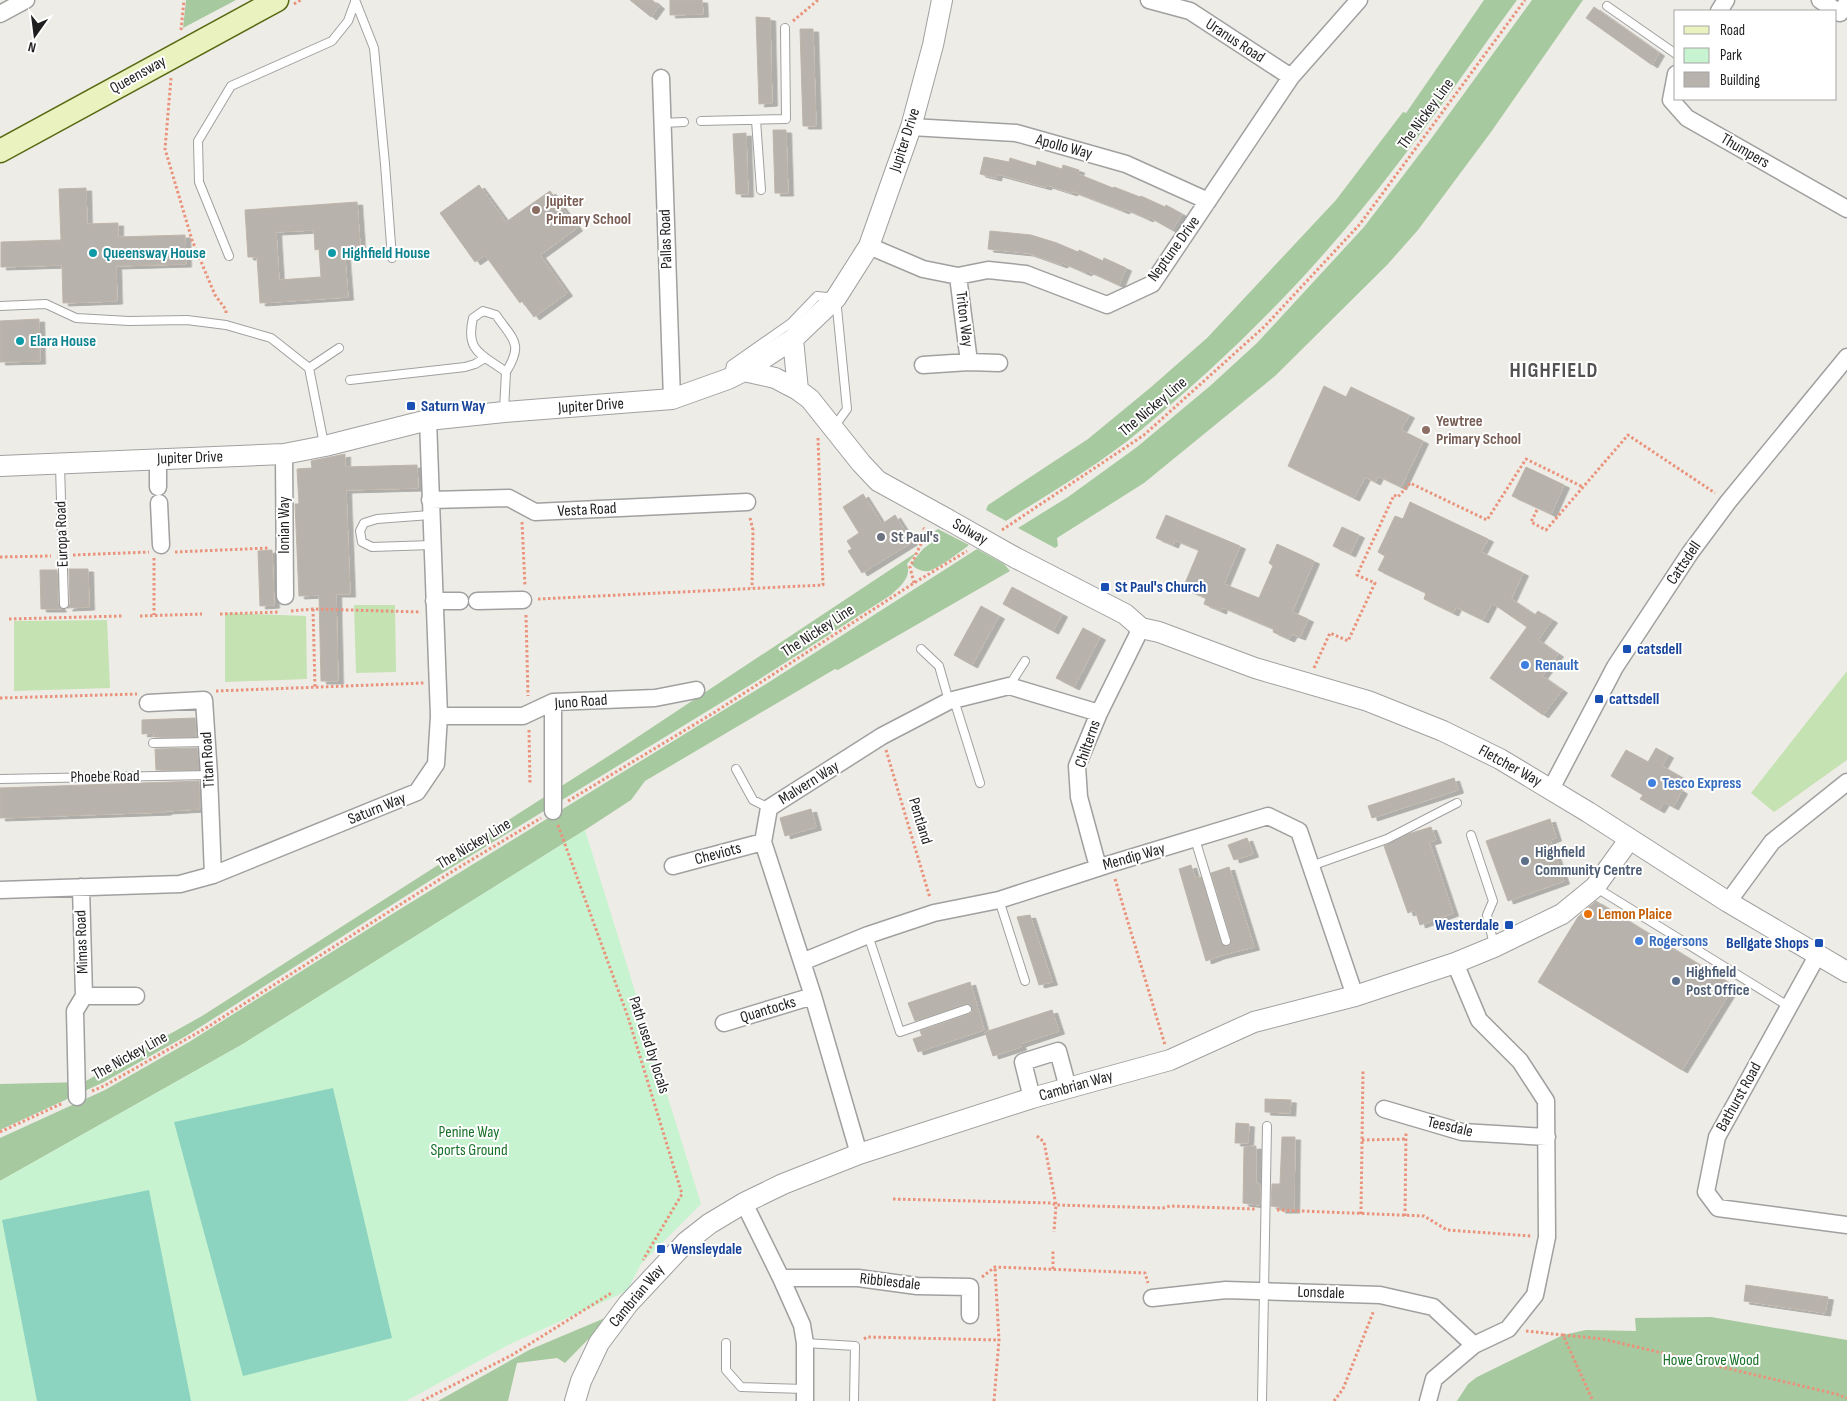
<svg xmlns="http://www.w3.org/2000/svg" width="1847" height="1401" font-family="'Sofia Sans Condensed',sans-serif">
<defs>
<filter id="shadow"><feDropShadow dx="5.5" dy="3" stdDeviation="0" flood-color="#0004"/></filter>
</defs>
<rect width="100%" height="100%" fill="#eeece6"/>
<path fill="#c5e2b2" d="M354,605H395L396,672L356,673Z
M225,613L306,616L307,679L225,682Z
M107,620L110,688L14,691V621Z
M1847,671V760L1774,812L1751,793Z"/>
<path fill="#a7c99f" d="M186,0H236L183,28Z
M1484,0H1517C1464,72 1414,147 1357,215C1292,294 1219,365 1141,430C1099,465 1051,492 1006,521L986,510L988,505L1088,439L1150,388L1207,338L1336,200L1403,112L1406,113Z
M1532,0H1583L1491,132L1418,230L1387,265L1275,376L1144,483L1057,538L1058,546L1055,548L1018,528L1068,497L1137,447L1210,386L1257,343L1364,227L1428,143Z
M938,529L969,545C960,552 939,568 929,571C922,572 916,569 911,564L923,549L939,537L935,531Z
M977,549L1004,564L1010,571L838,670L835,669L645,781L631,800L585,830L243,1044L0,1181V1138L105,1090L189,1042L397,911L766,684Z
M917,552L907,564C912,577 900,587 891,595L755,682L431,880L186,1036L102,1083L0,1130V1084L84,1082L202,1016L621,748Z
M612,1315L565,1363L557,1358L517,1363L508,1401H438L529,1350Z
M1711,1317L1847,1340V1401H1457L1468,1384L1477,1377L1563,1335L1586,1330L1636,1331L1635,1318Z"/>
<path fill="#c8f3d0" d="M585,830L701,1204L641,1264L627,1291L510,1344L406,1401H0V1181L243,1044Z"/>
<path fill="#8dd4c0" d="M333,1088L392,1338L243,1376L174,1122Z
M149,1190L191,1401H37L2,1220Z"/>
<path fill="#b7b2ac" stroke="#beb5aa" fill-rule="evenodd" filter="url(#shadow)" d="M630,0H652L659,6L651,17Z
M670,0H702L703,14L670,15Z
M1594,7L1659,53L1652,65L1586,18Z
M756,17L770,18L772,103L759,104Z
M800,29H813L816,126H803Z
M773,130H786L788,193H775Z
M746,133L748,194H736L733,134Z
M984,157L1009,162L1010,158L1036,166L1037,161L1062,169L1063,165L1079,170L1078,174L1113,188L1114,187L1140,197L1141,196L1165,207L1166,205L1182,214L1172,230L1149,217L1148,219L1125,209L1124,211L1072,191V193L1047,185L1046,187L997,174L996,178L980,174Z
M479,185L506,222L550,191L577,228L540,255L567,293L534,317L522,301L520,303L485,255L475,262L440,213Z
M86,188L87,224L118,223V237L185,235L186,264L116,266L117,301L63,303L62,265L1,267V242L61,240L59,189Z
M357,202L360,245L344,246L348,297L260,303L257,257H248L245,210ZM314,230L315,250L319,249L321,277L279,280L276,232Z
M990,231L1031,235L1057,243L1078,252L1079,250L1103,261L1104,258L1126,268L1119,285L1088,271L1086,273L1063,263L1062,265L1028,253L988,249Z
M39,319L40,361L0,362V321Z
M1324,386L1346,397L1351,387L1409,415L1401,430L1423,441L1401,487L1378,476L1375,482L1365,477L1354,498L1288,466Z
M345,454V467L417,465L418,488L346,490L350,594H336L338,681H321L319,595L299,596L295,504H299L297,469L312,468L311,461Z
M1526,467L1564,485L1551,514L1512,496Z
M863,494L882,524L895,515L912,542L862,573L848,551L852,549L847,541L859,533L843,507Z
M1410,502L1488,539L1481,552L1523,573L1511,599L1535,615L1538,611L1552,620L1538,640L1558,654L1542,676L1562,690L1543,715L1490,678L1527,627L1492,603L1483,620L1456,607L1453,613L1424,599L1426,593L1378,570L1385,556L1378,552L1395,516L1403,519Z
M1166,515L1240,546L1224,584L1259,598L1273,566L1269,563L1277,544L1314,561L1292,612L1308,619L1300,637L1292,634L1289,639L1273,632L1274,629L1222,607L1221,611L1204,604L1206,598L1183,588L1199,550L1175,540L1173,545L1156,538Z
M1342,527L1359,535L1350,554L1333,546Z
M272,550L274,605L260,606L258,551Z
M69,569H88L89,607L67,608L70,604Z
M40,570H57L58,604L61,609H41Z
M1012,587L1062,614L1053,631L1003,604Z
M981,606L999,616L972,665L954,655Z
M1083,628L1100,637L1074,687L1056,678Z
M195,718L196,737H154V733L142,734V720Z
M197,748L199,770H156L155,749Z
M1656,748L1668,755L1662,766L1683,778L1677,788L1682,791L1673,807L1664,802L1659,810L1640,799L1643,795L1611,776L1626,750L1648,762Z
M1454,778L1458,790L1372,818L1368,806Z
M199,781L200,809L166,811V812L0,818V788Z
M811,809L816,827L785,836L780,818Z
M1550,819L1556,838L1550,840L1564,881L1508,901L1486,841Z
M1431,827L1436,840L1429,842L1453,913L1420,925L1415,910L1408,913L1384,846L1408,834Z
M1247,838L1253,854L1234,860L1228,845Z
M1191,865L1195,878L1201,877L1221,943L1225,947L1230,944L1231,939L1211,873L1229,867L1254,947L1219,956L1206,961L1179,869Z
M1596,901L1734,986L1682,1070L1538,982L1578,917Z
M1030,915L1052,982L1039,985L1017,917Z
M970,982L984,1030L918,1052L913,1039L922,1036L920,1031L969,1014L972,1012V1008L970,1004H965L915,1021L908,1003Z
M1052,1010L1059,1031L1020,1044L1021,1047L993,1056L985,1032Z
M1265,1099L1291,1100L1290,1113L1265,1112Z
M1236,1123L1249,1124L1248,1143H1235Z
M1282,1137H1295L1294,1210H1280V1207L1271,1206L1272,1184H1280Z
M1256,1146V1183L1260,1184V1205L1243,1203L1244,1147Z
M1746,1285L1828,1297L1825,1313L1744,1301Z"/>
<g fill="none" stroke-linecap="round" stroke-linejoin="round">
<g stroke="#a0a0a0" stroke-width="10">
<path id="service" d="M355,0L374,48L385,164L392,258
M1607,6L1676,54
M756,120L761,190
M701,121L786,119L785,28
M662,123L684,122
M229,256L199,182L198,141L231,86L332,41L348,21L355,2
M0,306L46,304L76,318L129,321L187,320L226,325L271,338L309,368L324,444
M483,311L496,315C513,340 524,343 506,372C482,354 465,352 473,318Z
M309,368L339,348
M729,375L731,365L791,323L817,296L836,298L847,409L834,427
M350,380L465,367L475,364L485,358
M504,410L506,372
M60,465L64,604
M430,515L377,519L364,523L360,531L362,542L372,547L432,545
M921,649L939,666L949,701
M1009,686L1025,661
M954,700L980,783
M153,743L207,742
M736,769L753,800L769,808
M0,779L209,775
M1471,835L1493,901L1487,915L1494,945
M1195,839L1226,941
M1311,866L1387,839L1457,803
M1595,887L1788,1006
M999,900L1025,981
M868,935L900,1032L967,1009
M726,1343V1370L741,1387L805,1389
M805,1343L855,1346L854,1401
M1262,1401L1267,1126"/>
</g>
<g stroke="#a0a0a0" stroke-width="19">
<path id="minor" d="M1149,0L1190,11L1291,77
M1820,0L1840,13L1847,3
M1719,11L1726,0
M0,14L26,0
M1676,74L1671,100L1687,118L1847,209
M661,78L672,399
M911,127L1016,133L1126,164L1208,201
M869,246L923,269L958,276L988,270L1026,274L1107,305L1152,284L1291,77L1359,0
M958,276L969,362
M923,365L969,362L999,363
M284,454L285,596
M158,459V487
M430,500L509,498L535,512L747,502
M159,503L161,545
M434,601H460
M477,601L523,600
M148,703L204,700L209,775L213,875
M439,716H523L553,702L655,698L696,690
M1551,789L1615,667L1690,553L1728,502L1847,357
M553,811V702
M673,866L763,842
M1098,867L1079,797L1077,766L1099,713L1141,628
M0,890L180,884L213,875L417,792L436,764L439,716L428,420
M1728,902L1772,842L1847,782
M1817,956L1717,1137L1706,1192L1718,1208L1847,1225
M802,962L868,935L934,913L999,900L1110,864L1268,816L1299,831L1355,996
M84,996H136
M724,1023L813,996
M77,1097L75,1011L84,996L81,887
M1032,1098L1023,1062L1058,1051L1068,1088
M1384,1109L1462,1132L1547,1137
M859,1154L813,996L763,842L769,808L882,736L949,701L1009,686L1099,713
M744,1203L781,1278L802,1325L805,1343V1401
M781,1278H858L917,1286L970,1287V1315
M1152,1298L1226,1290L1380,1295L1433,1307L1474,1345
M1428,1401L1434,1379L1474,1345L1508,1329L1535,1295L1547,1237L1546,1101L1520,1061L1479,1020L1455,963"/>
</g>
<g stroke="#a0a0a0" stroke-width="22">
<path id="tertiary" d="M793,339L798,390
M744,371L775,378L798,390L810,399L861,463L878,481L947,519
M0,466L284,454L325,446L428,420L504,412L672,399L728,379L744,371L793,339L836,298L869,246L911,127L933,45L942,0
M1016,558L1125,614L1141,628L1159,632L1255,668L1368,701L1443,731L1500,759L1588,812L1728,902L1847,972
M575,1401L581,1381L599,1343L628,1304L686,1242L709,1224L744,1203L783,1184L859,1154L1032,1098L1170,1060L1254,1022L1355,996L1455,963L1494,947L1562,914L1595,887L1629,840"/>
</g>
<g stroke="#576a12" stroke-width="25">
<path id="secondary" d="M0,151L277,0"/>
</g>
<path stroke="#ea937c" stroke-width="3" stroke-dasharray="2.5 2.5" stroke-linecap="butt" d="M294,4L301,0
M793,21L818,0
M181,30L184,0
M171,78L165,149L192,240L215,295L226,310V315
M1537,510L1531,522L1546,530L1628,435L1715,493
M750,518L753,530L752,588
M522,522L525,586
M1002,530L1144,435L1265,326L1360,224L1525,0
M175,552L269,548
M73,555L149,552
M0,557L51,556
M154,558V615
M914,583L910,567L927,531L923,528
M538,599L823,585L818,438
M313,609L315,687
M291,611L313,609L421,612
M220,614L279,612
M526,615L528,696
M140,616L202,614
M9,619L122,616
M1314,668L1330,633L1348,641L1375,583L1357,575L1394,495L1398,497L1410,483L1487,520L1526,459L1583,487
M216,691L424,683
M0,698L137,694
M529,730L530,784
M886,750L930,898
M568,801L715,712L914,583L967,551
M558,825L628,1017L682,1194L643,1260
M1115,879L1165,1045
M92,1091L104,1086L206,1028L453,871L541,818
M0,1132L63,1103
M1037,1136L1044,1142L1056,1205L1054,1232
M1362,1140L1406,1139
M893,1199L1052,1203L1056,1205L1163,1208L1170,1206L1255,1209
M1277,1210L1424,1216L1447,1230L1531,1236
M1361,1214L1363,1070
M1405,1216L1406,1131
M1053,1269V1250
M982,1277L995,1267L1145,1273L1148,1283
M1526,1331L1563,1335L1593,1401
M1563,1335L1603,1339L1836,1394L1847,1398
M864,1339L867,1337L999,1340
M422,1401L512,1355L613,1292
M994,1401L999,1340L995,1268
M1334,1401L1343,1389L1374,1310"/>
<use href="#service" stroke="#fff" stroke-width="8"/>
<use href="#minor" stroke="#fff" stroke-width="16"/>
<use href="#tertiary" stroke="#fff" stroke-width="20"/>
<use href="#secondary" stroke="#eaf2c0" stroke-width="22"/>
<g stroke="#a0a0a0" stroke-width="22" stroke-linecap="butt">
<path id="tertiary-bridge" d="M947,519L1016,558"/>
</g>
<use href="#tertiary-bridge" stroke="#fff" stroke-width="20"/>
</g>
<g fill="#8d6e63" stroke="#fff" stroke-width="2">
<circle cx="536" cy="210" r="5"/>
<circle cx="1426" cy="430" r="5"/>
</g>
<g fill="#0f9aa8" stroke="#fff" stroke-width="2">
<circle cx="93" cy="253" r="5"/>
<circle cx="332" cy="253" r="5"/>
<circle cx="20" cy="341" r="5"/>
</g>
<g fill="#1a4fb4" stroke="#fff" stroke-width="2">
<rect x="406" y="401" width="10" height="10" rx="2.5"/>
<rect x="1100" y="582" width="10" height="10" rx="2.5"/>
<rect x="1622" y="644" width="10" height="10" rx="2.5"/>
<rect x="1594" y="694" width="10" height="10" rx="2.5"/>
<rect x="1504" y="920" width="10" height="10" rx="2.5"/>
<rect x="1814" y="938" width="10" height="10" rx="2.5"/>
<rect x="656" y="1244" width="10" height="10" rx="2.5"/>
</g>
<circle fill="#6b7280" stroke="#fff" stroke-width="2" cx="881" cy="537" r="5"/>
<g fill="#3f7fe0" stroke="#fff" stroke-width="2">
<circle cx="1525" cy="665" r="5"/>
<circle cx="1652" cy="783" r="5"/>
<circle cx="1639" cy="941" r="5"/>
</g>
<g fill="#5c6f8a" stroke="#fff" stroke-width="2">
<circle cx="1525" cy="861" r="5"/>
<circle cx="1676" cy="981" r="5"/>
</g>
<circle fill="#e8710a" stroke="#fff" stroke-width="2" cx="1588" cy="914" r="5"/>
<g text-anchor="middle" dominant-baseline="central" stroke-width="4" stroke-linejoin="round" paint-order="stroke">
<g font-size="16" fill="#1f1f1f" stroke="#fff">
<text transform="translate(1235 41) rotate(33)">Uranus Road</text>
<text transform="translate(138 75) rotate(-29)">Queensway</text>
<text transform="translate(1426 114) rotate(-54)">The Nickey Line</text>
<text transform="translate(905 140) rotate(-72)">Jupiter Drive</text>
<text transform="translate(1064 147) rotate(15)">Apollo Way</text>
<text transform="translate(1745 151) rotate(30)">Thumpers</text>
<text transform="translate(666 239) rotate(-92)">Pallas Road</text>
<text transform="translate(1174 249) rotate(-54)">Neptune Drive</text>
<text transform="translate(964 319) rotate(83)">Triton Way</text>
<text transform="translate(591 406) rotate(-4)">Jupiter Drive</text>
<text transform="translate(1153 407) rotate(-40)">The Nickey Line</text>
<text transform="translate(190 458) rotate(-2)">Jupiter Drive</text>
<text transform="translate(587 510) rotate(-3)">Vesta Road</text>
<text transform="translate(284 525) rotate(-90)">Ionian Way</text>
<text transform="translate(970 532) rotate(29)">Solway</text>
<text transform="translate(62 534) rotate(-92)">Europa Road</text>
<text transform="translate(1684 563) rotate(-56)">Cattsdell</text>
<text transform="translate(818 631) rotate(-33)">The Nickey Line</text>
<text transform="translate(581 702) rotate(-4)">Juno Road</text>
<text transform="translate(1088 744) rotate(-71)">Chilterns</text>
<text transform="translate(208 760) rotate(-93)">Titan Road</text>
<text transform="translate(1510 766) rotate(29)">Fletcher Way</text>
<text transform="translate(105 777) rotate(-1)">Phoebe Road</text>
<text transform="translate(809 783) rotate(-32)">Malvern Way</text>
<text transform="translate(377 809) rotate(-22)">Saturn Way</text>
<text transform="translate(920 821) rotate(73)">Pentland</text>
<text transform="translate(474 844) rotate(-31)">The Nickey Line</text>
<text transform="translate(718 854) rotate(-15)">Cheviots</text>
<text transform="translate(1134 857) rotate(-16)">Mendip Way</text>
<text transform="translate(82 942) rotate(-92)">Mimas Road</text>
<text transform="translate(768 1010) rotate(-17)">Quantocks</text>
<text transform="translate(649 1045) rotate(72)">Path used by locals</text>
<text transform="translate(130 1056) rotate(-29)">The Nickey Line</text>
<text transform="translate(1076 1086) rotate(-16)">Cambrian Way</text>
<text transform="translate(1739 1097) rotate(-61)">Bathurst Road</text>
<text transform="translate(1450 1127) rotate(13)">Teesdale</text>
<text transform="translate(890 1282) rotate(6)">Ribblesdale</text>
<text transform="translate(1321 1293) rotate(2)">Lonsdale</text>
<text transform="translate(637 1296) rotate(-50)">Cambrian Way</text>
</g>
<g font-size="16" font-weight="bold" fill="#785e54" stroke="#fff" text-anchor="start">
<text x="546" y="201">Jupiter<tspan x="546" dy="18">Primary School</tspan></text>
<text x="1436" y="421">Yewtree<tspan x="1436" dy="18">Primary School</tspan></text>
</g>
<g font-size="16" font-weight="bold" fill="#0d838f" stroke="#fff" text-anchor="start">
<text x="103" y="253">Queensway House</text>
<text x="342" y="253">Highfield House</text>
<text x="30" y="341">Elara House</text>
</g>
<g font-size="16" font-weight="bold" fill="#164399" stroke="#fff" text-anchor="start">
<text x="421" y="406">Saturn Way</text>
<text x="1115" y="587">St Paul's Church</text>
<text x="1637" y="649">catsdell</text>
<text x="1609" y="699">cattsdell</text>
<text x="1499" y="925" text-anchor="end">Westerdale</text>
<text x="1809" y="943" text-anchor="end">Bellgate Shops</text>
<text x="671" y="1249">Wensleydale</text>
</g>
<g font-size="16" font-weight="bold" fill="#5b616d" stroke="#fff" text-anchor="start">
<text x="891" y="537">St Paul's</text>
</g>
<g font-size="16" font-weight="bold" fill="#366cbe" stroke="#fff" text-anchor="start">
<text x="1535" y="665">Renault</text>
<text x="1662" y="783">Tesco Express</text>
<text x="1649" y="941">Rogersons</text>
</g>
<g font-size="16" font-weight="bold" fill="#4e5e75" stroke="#fff" text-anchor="start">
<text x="1535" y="852">Highfield<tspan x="1535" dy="18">Community Centre</tspan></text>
<text x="1686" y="972">Highfield<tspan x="1686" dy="18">Post Office</tspan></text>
</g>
<g font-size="16" font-weight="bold" fill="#c56008" stroke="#fff" text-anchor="start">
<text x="1598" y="914">Lemon Plaice</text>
</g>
<g font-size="16" fill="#187129" stroke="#fff">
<text x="469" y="1132">Penine Way<tspan x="469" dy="18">Sports Ground</tspan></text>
<text x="1711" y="1360">Howe Grove Wood</text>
</g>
<g font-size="21" font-weight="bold" letter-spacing="1" fill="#525252" stroke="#fff">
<text x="1554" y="370">HIGHFIELD</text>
</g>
</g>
<rect x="1674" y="10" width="162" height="90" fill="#ffffff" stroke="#a5a5a5"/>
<rect x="1684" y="26" width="25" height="8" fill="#eaf2c0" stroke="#a5a5a5"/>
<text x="1720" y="35" font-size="15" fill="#1f1f1f">Road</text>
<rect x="1684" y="48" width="25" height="15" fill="#c8f3d0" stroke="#a5a5a5"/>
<text x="1720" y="60" font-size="15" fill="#1f1f1f">Park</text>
<rect x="1684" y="72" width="25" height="15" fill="#b7b2ac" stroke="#a5a5a5"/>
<text x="1720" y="85" font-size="15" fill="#1f1f1f">Building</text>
<g transform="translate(35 35) rotate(194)" stroke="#ffffff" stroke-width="4" paint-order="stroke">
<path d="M0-4L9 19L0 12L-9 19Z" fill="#1f1f1f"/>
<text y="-8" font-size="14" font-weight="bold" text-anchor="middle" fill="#1f1f1f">N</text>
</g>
</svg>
